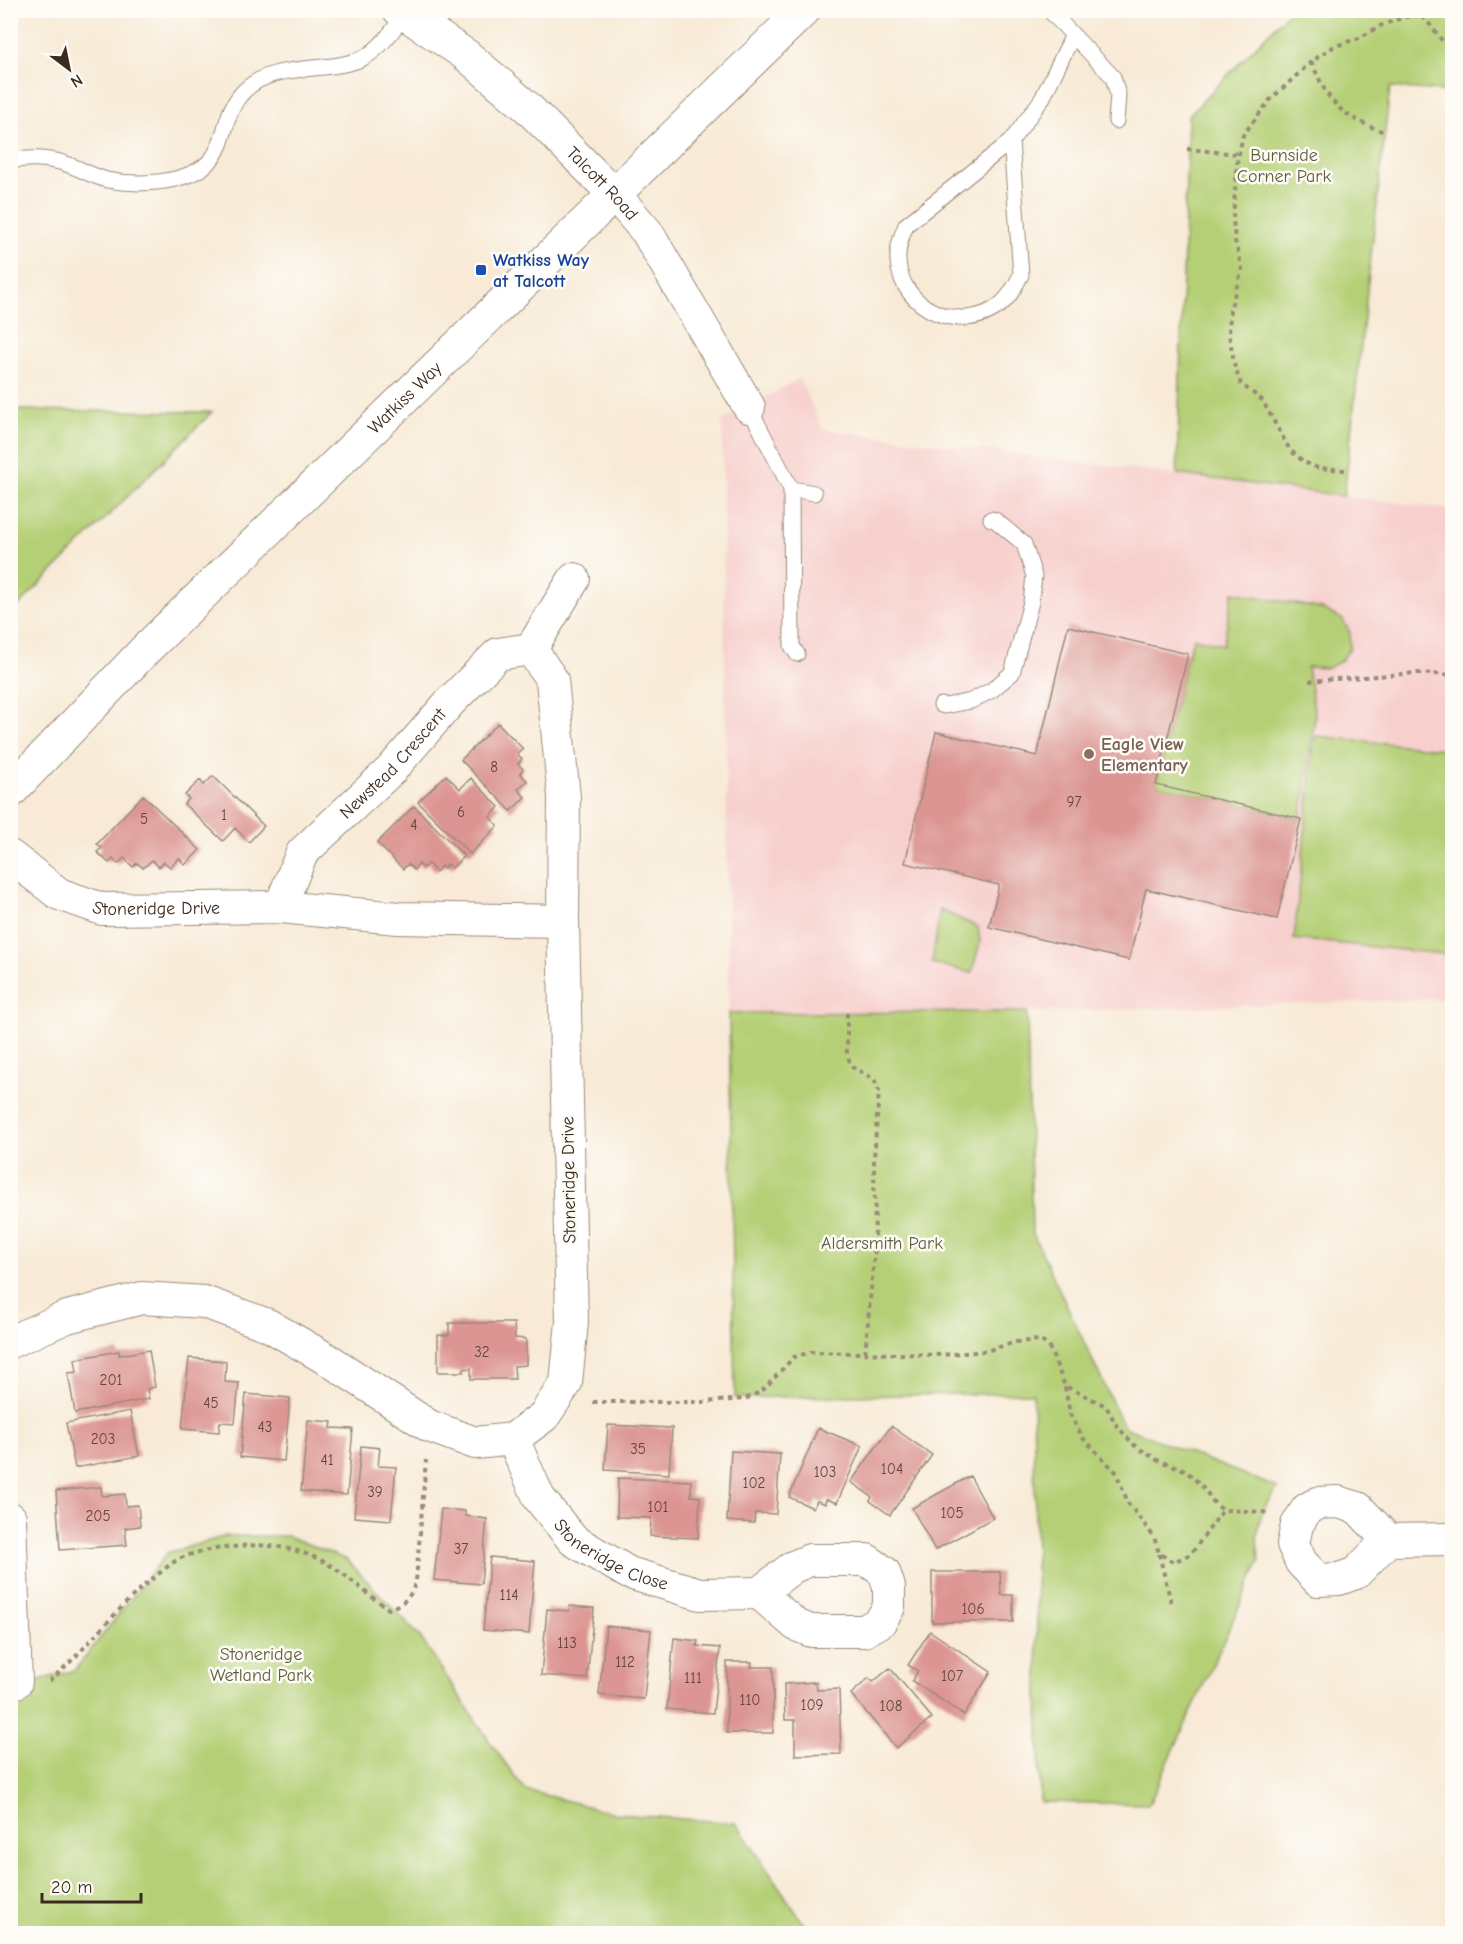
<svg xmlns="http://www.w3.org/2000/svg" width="1463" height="1944" font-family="'Comic Neue',sans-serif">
<rect width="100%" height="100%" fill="#fdfcf7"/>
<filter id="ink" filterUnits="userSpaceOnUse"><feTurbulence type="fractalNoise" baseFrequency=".0167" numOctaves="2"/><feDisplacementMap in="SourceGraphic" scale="12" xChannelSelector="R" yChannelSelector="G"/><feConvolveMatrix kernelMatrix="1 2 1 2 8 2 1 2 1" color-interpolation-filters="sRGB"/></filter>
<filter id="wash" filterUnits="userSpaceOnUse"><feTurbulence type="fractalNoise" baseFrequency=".008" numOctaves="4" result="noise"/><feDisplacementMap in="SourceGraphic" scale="24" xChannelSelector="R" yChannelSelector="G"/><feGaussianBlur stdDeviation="1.35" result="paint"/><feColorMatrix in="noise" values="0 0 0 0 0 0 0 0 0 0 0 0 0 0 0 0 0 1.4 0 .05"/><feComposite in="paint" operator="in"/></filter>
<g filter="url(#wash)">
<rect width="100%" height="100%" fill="#f8ead6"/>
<path fill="#f7d0cd" d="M799,379L823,429L1452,510V999L1027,1012L729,1013L722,421Z"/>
<path fill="#b4cf74" stroke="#787c49" stroke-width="1.5" d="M1291,10L1452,11V92L1390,87L1344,496L1177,474L1188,116Z
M11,410L212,412L11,613L10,410Z
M1233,592L1322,609L1342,619L1350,633V648L1341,661L1328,668L1307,667L1315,716L1301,819L1156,785L1188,654L1194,638L1223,645Z
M1315,736L1452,750V955L1294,939Z
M940,910L978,927L980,942L972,973L932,963Z
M1027,1012L1032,1232L1124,1427L1278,1488C1259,1510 1253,1533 1260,1561L1149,1804L1040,1802L1033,1393L735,1398L729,1013Z
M226,1536H288L347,1560L420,1637L492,1745L525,1790L618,1814L736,1823L810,1933L11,1934V1688L75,1670L167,1553Z"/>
<g id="blocks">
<path fill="#dc9592" d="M1068,626L1188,654L1156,785L1301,819L1277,919L1146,889L1129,960L989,927L999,885L905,863L936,732L1037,756Z
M498,723L523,749L517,754L522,759L518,764L523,769L520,773L527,781L518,789L525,797L511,811L461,760Z
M446,775L460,789L471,778L499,807L490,817L498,826L470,854L418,802Z
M213,776L264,826L249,842L235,828L223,841L184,804L189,799L185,795L200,780L204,785Z
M143,795L200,850L185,865L179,858L170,867L164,862L159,867L152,860L143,868L137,863L133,867L124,858L118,864L113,859L109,863L97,852L102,848L97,844Z
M414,806L464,856L452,868L447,864L444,868L441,866L436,872L428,863L423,868L419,864L414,870L408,864L403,869L377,843Z
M449,1323H514L515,1338L526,1339V1365L514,1366L515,1379H471V1368L464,1369V1372H438V1335H449Z
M149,1350L155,1387L147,1389L149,1399L75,1413L68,1373L77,1372L75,1359L119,1351V1355Z
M189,1358L226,1361L225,1382L239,1383L235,1423L220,1422L219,1432L182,1429Z
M246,1394L290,1398L284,1461L240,1457Z
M130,1411L139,1456L75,1468L66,1423Z
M308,1420L332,1422L331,1428L353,1429L347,1495L301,1491Z
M608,1425L672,1428L669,1474L605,1470Z
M891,1426L932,1455L890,1515L870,1501L872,1497L851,1482Z
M818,1428L862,1446L837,1503L826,1499L825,1504L817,1501L813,1508L789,1497Z
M361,1446L380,1448L378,1466L396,1467L391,1520L354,1517Z
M731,1451L780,1454L776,1514L755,1513L754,1523L727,1521Z
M970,1476L993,1518L935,1550L912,1508Z
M618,1478L691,1481V1496L700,1497L698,1538L650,1536L651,1518L617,1517Z
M101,1487L102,1496L125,1494L126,1506L138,1505L140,1526L125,1528L127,1545L60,1550L56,1491Z
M441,1509L465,1511V1516L487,1519L481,1584L434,1580Z
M490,1557L535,1561L529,1634L483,1630Z
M932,1572H1000L1001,1595H1013V1622H932Z
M569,1606L594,1608L587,1679L541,1675L547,1609L569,1611Z
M606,1626L651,1630L644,1699L599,1695Z
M930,1631L991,1672L964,1715L912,1681L918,1671L908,1665Z
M674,1638L698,1641L697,1646L720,1648L713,1713L667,1709Z
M727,1662H752L751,1667H773V1733H727Z
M890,1668L932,1718L896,1748L851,1694L869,1678L873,1682Z
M816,1682L817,1690L839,1689L841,1754L795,1755V1720H785L784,1684Z"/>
</g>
</g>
<g filter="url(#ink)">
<use href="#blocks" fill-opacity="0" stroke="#9a8a7a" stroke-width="1.5"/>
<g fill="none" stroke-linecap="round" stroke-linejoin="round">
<g stroke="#9a8a7a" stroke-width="17">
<path id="service" d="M1049,10L1113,77L1118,95L1116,121
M1011,141L1021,275C1015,286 1010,297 1000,305C962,335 901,310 898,261C897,248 901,237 906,225L1011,141L1042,99L1073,35
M10,161C26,158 45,158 60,162C76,166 91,176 107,180C128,184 154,184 175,179C237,164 213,123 244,91C274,61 324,74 361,59C380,50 393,30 405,14
M749,407L791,489
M797,654L792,646L791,489L814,493
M941,705L945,706L971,701L992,690L1012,673L1031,602L1034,576L1024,544L995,520L991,519"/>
</g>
<g stroke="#9a8a7a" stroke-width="34">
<g id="minor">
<path id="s1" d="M399,10L466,55L527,107L615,195L647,232L749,407"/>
<path id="s2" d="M10,856L59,894L102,909L280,907L398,918L563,921"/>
<path id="s3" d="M280,907L302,853L391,770L450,702L498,654L531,649L574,579"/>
<path d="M10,1342L67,1317L142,1298L204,1302L268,1325L332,1362L429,1426L475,1443L513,1439L544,1416L566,1383L572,1322L563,921L564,797L552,680L531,649"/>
<path id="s4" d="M513,1439L539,1498L573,1540L629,1573L700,1594L759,1593L793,1567L810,1560H867L884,1572L889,1587V1607L880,1622L864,1631H811L796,1625L759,1593"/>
<path d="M10,1518L16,1682"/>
<path d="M1388,1540L1358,1508L1338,1502L1318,1503L1307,1509L1297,1525L1293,1544L1301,1562L1318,1580L1339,1579L1356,1573L1388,1540L1452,1539"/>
</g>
</g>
<g stroke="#9a8a7a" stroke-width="35">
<g id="tertiary">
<path id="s5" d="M10,792L146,649L804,10"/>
</g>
</g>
<path stroke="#9a8a7a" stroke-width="4" stroke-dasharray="4.5 4.5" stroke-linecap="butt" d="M1311,62C1318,75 1323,90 1332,100C1344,116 1366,125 1384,132
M1187,149L1238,154
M1345,470L1318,468L1304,462L1290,450L1262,400L1241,384L1235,368L1229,335L1230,310L1242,269L1235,241L1233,219L1237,163L1243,135L1270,100L1311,62L1333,47L1359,38L1382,25L1405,17L1419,15L1427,21L1444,43H1452
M1309,681L1417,673L1452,675
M847,1013V1055L852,1067L874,1079L879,1091L874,1157L875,1246L865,1354
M1065,1387L1070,1414L1083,1438L1116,1472L1128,1503L1154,1537L1159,1553L1173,1562L1191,1554L1223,1510
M593,1402H704L745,1399L762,1391L794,1357L811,1352L942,1355L986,1351L1016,1342L1040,1340L1049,1347L1065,1386L1106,1406L1117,1426L1134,1445L1157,1460L1185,1470L1202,1486L1215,1504L1223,1510L1264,1512L1268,1514
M1159,1554L1171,1602
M49,1681C88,1649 117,1606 157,1575C164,1570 171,1563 179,1559C196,1551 214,1549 233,1547C260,1543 288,1546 314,1557C343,1569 362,1592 389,1609C406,1602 410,1598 416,1581L426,1460"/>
<use href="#service" stroke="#fff" stroke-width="15"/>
<use href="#minor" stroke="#fff" stroke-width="32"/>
<use href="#tertiary" stroke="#fff" stroke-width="33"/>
</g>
</g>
<rect fill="#1a4fb4" stroke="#fdfcf7" stroke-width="2" x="475" y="264" width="12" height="12" rx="3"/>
<circle fill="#8d6e63" stroke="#fdfcf7" stroke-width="2" cx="1089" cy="754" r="6"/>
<g text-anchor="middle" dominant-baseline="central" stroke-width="5" stroke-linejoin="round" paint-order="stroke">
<g font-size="15" fill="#63453b">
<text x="494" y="767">8</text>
<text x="1074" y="802">97</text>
<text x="461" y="812">6</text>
<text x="224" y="815">1</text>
<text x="144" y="819">5</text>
<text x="414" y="825">4</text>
<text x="482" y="1352">32</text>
<text x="111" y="1380">201</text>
<text x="211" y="1403">45</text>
<text x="265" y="1427">43</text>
<text x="103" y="1439">203</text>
<text x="638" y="1449">35</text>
<text x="327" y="1460">41</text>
<text x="892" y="1469">104</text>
<text x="825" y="1472">103</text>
<text x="754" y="1483">102</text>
<text x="375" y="1492">39</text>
<text x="658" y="1507">101</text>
<text x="952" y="1513">105</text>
<text x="98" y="1516">205</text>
<text x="461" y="1549">37</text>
<text x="509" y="1595">114</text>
<text x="973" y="1609">106</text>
<text x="567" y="1643">113</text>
<text x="625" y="1662">112</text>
<text x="952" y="1676">107</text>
<text x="693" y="1678">111</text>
<text x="750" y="1700">110</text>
<text x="812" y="1705">109</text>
<text x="891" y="1706">108</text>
</g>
<g font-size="18" fill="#5f5c38" stroke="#fdfcf7">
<text x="1284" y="155">Burnside<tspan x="1284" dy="21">Corner Park</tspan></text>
<text x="882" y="1243">Aldersmith Park</text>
<text x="261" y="1654">Stoneridge<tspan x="261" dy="21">Wetland Park</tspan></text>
</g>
<g font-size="18" fill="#3b2a1e" stroke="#fdfcf7">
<text stroke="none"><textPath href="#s1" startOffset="268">Talcott Road</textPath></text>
<text stroke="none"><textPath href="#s5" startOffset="558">Watkiss Way</textPath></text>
<text stroke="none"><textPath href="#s3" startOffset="186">Newstead Crescent</textPath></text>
<text stroke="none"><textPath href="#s2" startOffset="162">Stoneridge Drive</textPath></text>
<text transform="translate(569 1180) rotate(-91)">Stoneridge Drive</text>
<text stroke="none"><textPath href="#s4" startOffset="159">Stoneridge Close</textPath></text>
</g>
<g font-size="18" font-weight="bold" fill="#164399" stroke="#fdfcf7" text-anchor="start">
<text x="493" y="260">Watkiss Way<tspan x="493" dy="21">at Talcott</tspan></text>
</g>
<g font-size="18" font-weight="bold" fill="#785e54" stroke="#fdfcf7" text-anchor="start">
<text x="1101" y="744">Eagle View<tspan x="1101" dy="21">Elementary</tspan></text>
</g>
</g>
<rect width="1463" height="1944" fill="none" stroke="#fdfcf7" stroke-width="36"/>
<g transform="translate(69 69) rotate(148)" stroke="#fdfcf7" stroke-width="4.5" paint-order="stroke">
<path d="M0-4.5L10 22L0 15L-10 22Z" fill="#3b2a1e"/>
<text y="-9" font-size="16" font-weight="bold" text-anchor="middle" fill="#3b2a1e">N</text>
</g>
<path d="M42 1893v9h99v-9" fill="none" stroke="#3b2a1e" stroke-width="3"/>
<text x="51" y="1893" font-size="18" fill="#3b2a1e" stroke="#fdfcf7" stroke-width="4.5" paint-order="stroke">20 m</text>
</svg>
